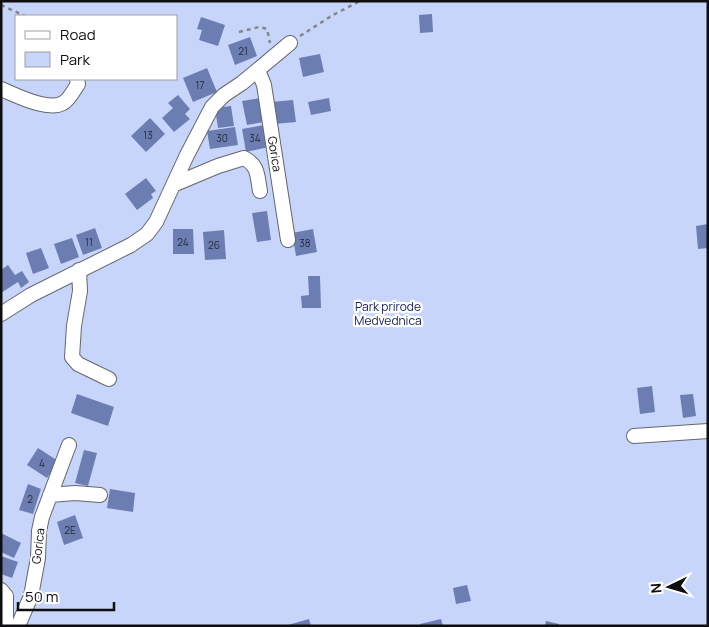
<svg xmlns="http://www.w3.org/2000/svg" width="709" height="627" font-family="Manrope,sans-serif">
<rect width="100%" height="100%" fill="#eceef4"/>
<path fill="#c8d5fa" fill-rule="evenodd" d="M1,1H708V626H1ZM16,16H176V79H16Z"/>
<path fill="#6c7db2" d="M432,14L433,32L420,33L419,15Z
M201,17L225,25L218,46L199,40L202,30L197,29Z
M250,37L257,56L235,65L228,45Z
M320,54L324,72L303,77L299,58Z
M207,68L217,92L193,102L183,78Z
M178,95L190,109L185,114L190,119L174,132L162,118L173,108L168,103Z
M260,98L264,122L247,125L242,101Z
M329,98L331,111L311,115L308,102Z
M293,100L296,122L274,124L271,102Z
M231,106L234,126L218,128L215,108Z
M150,118L165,134L146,152L131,136Z
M264,125L269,147L246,152L242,129Z
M235,127L238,145L210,149L207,131Z
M146,178L156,191L151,194L153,198L137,210L125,194Z
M267,211L271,240L257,242L252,213Z
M708,224V248L698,249L696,226Z
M95,228L102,248L83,255L76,235Z
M173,229H193L194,254H173Z
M313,229L317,252L296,256L292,233Z
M224,230L226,259L205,260L203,232Z
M72,238L79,257L61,264L54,244Z
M41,248L49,268L33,274L26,253Z
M8,265L15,275L22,271L29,282L21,288L18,282L1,293V270Z
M308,276H320L321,308H302L301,296L309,295Z
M652,386L655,412L640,414L637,388Z
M77,394L114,407L108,426L71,413Z
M693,394L696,416L683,418L680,395Z
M38,448L58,461L47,478L27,465Z
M84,450L97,453L88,486L75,483Z
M28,484L41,489L33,514L19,510Z
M110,489L135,493L133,512L107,508Z
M75,515L83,538L64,545L57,522Z
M1,533L21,543L14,558L1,552Z
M1,556L18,562L12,578L1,574Z
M467,585L471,601L456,604L453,588Z
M309,619L311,626H288V625Z
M441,619L443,626H421L420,624Z
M546,621L559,624V626H545Z"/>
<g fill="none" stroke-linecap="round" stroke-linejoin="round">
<g stroke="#65676c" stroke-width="16">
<path id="minor" d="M258,70L264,85L288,240
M1,89C16,95 48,112 63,103C69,100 74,90 78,84L77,79
M175,184L218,166L244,158C259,166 257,176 260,191
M79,270L80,291L74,326L72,357L78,364L109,379
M1,314L31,295L131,245L147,234L156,222L187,155L212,107L224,95L242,83L290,43
M634,436L708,431
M50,495L75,493L100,495
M1,590L6,596V626
M18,626L31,596L38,558L39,531L42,517L69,445"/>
</g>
<path stroke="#86878c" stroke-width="2.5" stroke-dasharray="4 4" stroke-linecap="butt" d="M1,5L25,16
M239,32L259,27L267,29L270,43
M300,36L333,15L360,1"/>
<use href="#minor" stroke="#fff" stroke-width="14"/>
</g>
<g text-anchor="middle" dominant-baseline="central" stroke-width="4.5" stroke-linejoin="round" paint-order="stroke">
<g font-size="10" fill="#262a38">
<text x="243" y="51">21</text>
<text x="200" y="85">17</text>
<text x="148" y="135">13</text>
<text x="222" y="138">30</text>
<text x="255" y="138">34</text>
<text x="89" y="242">11</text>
<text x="183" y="242">24</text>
<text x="305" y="243">38</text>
<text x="214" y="245">26</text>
<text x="42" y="463">4</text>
<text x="30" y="499">2</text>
<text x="70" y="530">2E</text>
</g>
<g font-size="12" fill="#0e0e10" stroke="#fff">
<text transform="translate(275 154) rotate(81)">Gorica</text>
<text transform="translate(38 546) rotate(-83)">Gorica</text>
</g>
<g font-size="12" fill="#172262" stroke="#fff">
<text x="388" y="306">Park prirode<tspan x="388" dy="14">Medvednica</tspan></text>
</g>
</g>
<rect width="709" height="627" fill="none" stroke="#0e0e10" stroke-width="5"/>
<rect x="15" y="15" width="162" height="65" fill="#ffffff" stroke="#9f9f9f"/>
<rect x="25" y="31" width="25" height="8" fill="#ffffff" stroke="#9f9f9f"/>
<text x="60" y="40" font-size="15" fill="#0e0e10">Road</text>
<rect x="25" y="52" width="25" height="15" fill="#c8d5fa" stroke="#9f9f9f"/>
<text x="60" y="65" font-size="15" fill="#0e0e10">Park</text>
<g transform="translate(669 587) rotate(265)" stroke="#ffffff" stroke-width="4" paint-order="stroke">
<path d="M0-4L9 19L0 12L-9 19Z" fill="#0e0e10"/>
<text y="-8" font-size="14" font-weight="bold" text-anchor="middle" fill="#0e0e10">N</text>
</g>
<path d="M18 602v8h96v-8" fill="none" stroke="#0e0e10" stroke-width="2.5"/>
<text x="25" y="602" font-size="15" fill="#0e0e10" stroke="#ffffff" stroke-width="4" paint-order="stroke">50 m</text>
</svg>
